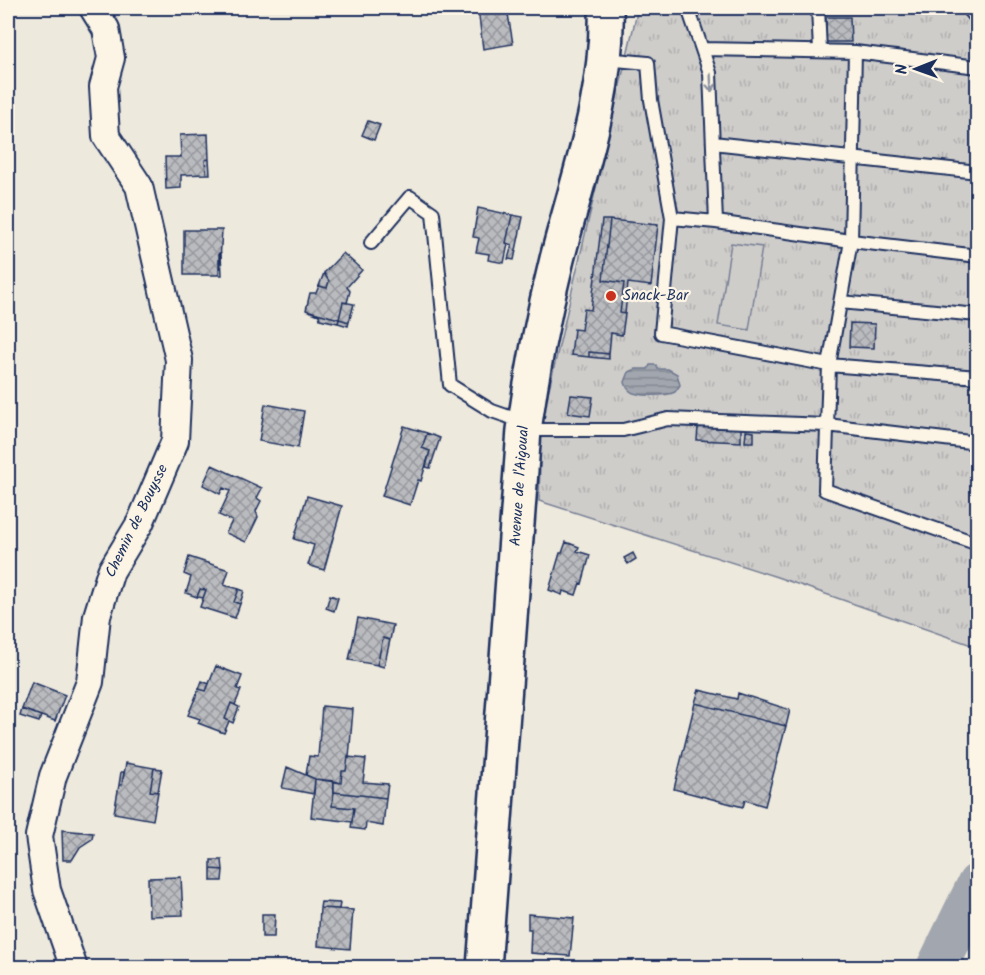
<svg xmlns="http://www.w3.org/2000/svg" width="985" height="975" font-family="Kalam,sans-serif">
<defs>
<pattern id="grass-tufts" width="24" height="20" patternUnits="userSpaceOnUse" patternTransform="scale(1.5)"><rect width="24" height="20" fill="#cfcdca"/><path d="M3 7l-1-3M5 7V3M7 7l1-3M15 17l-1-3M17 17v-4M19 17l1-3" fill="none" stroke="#b1b0b0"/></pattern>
<pattern id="water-rules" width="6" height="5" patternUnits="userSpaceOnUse" patternTransform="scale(1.5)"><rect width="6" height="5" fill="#a2a7af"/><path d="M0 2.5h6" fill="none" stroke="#838892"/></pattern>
<pattern id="building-cross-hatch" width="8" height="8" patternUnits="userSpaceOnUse" patternTransform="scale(1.5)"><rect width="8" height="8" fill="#babbbe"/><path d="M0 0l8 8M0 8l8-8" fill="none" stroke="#96989e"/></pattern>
</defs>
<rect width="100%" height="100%" fill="#eee9dd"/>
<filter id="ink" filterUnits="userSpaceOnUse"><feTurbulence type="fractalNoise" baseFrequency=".0167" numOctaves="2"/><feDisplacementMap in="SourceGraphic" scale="12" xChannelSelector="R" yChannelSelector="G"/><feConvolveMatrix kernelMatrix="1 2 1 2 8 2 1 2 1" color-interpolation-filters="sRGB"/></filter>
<g filter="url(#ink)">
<path fill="url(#grass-tufts)" stroke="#757e94" stroke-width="1.5" d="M638,8H977V647L777,577L539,501L541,423Z"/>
<path fill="#cfcdca" stroke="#757e94" stroke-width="1.5" d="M731,243L762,247L749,330L718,325Z"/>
<path fill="url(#water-rules)" stroke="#6c778f" stroke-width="1.5" d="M650,365H656L658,369H668L677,374L680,385L675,392C667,396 636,397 630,391C626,388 626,386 625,382L629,372L636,369H648Z"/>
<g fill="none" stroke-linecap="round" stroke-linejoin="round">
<path stroke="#a2a7af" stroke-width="42" d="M937,968L978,884"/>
</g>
<path fill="url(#building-cross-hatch)" stroke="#1b2f5e" stroke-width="1.5" d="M478,8H507L513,44L483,49Z
M507,8H523L524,9L508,11Z
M826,17H850L851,42H826Z
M368,121L380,125L374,140L362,135Z
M208,134L209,159L205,160L206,174L181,175V188L166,189L165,157H181L180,135Z
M209,159L210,174H206L205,160Z
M478,208L512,215L506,243L508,244L504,263L488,260L489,254L476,252L479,238L473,237Z
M512,215L523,217L514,260L508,259L512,245L506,243Z
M602,220H610L603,280L624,283L620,313L625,314L622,335L611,333L609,354L589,352V357L571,355L574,329L581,330L584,309L591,310Z
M610,220L658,225L651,286L628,283L625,314L620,313L624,283L603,280Z
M184,230H222L219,275H184Z
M219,253H221L222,275H219Z
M343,253L362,270L347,287L350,291L347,303L343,302L339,319L306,310L310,293H316L319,286L327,288L329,281L324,273Z
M324,273L329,281L327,288L319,286Z
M343,302L354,304L349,322L339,319Z
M306,310L339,319L338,323L320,319L319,315Z
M339,319L349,322L348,326L338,323Z
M850,323L875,324L874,348L849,347Z
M589,352L609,354V359L589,357Z
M571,395L593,397L590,416L568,413Z
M265,404L304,411L298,448L259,441Z
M404,426L427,433L422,448L430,451L421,481L418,480L410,505L382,496Z
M698,427L741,428V442L697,440Z
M746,431L754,432V442H745Z
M427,433L440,438L430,468L426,467L430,451L422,448Z
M212,465L262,488L257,498L261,501L256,511L258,517L246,542L226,533L232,521L219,515L230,491L223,488L220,494L203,485Z
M307,496L342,506L324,570L308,565L314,545L294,539Z
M566,542L579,547L577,551L590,555L582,584L580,583L576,595L563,591L562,595L549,590L560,553H562Z
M633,553L636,559L628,564L624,558Z
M189,557L229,570L224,585L239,589L234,602L240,604L235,618L200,607L206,590L200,589L197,597L186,593L191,577L184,574Z
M200,589L206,590L203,598L197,597Z
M239,589L244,591L240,604L234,602Z
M330,595L338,598L334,611L326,608Z
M358,618L393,625L390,640L383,638L377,665L349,660Z
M383,638L390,640L384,667L377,665Z
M216,666L242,676L237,689L241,690L235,705L231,703L225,719L229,721L224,733L198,723L200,719L188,715L199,689L206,691Z
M202,681L209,684L206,691L199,689Z
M32,682L65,695L55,721L22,709Z
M699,690L737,699L738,693L790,710L786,726L695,703Z
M231,703L239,707L233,723L225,719Z
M695,703L786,726L765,806L745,800L743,807L674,789Z
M322,706L353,709L349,758L348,757L346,771H342L341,783L315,779L306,775L309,756L318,757Z
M22,709L41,716L39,722L20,716Z
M348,757L366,759L363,782L388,784L386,798L334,792V781L341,783L342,771H346Z
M126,763L154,768L150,791L158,792L153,820L114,813L119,785H122Z
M287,767L315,779L314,794L282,788Z
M154,768L162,769L158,792L150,791Z
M121,772H124L122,785H119Z
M315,779L334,781L332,806L354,808L352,822L311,817Z
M334,792L386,798L383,826L366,823L365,830L351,828L354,808L332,806Z
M62,830L93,833L92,839L80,847L72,860H63Z
M211,860H222L223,870L211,869Z
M211,869L223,870L222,881H211Z
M181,877L183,915L149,916L148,878Z
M321,902L340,903L339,909L320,908Z
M320,908L353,910L350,949L318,946Z
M262,914H275L274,937H262Z
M528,914L574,918L570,956L530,953L531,929H528Z"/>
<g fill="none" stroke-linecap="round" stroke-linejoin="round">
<g stroke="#1b2f5e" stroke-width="16">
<path id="lane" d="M688,8L710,73L716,222
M818,8L820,51
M968,8L978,20
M702,49L855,52L851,241L978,256
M855,52L978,67
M605,59L648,63L651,100L672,218L716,222L851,241L829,365L825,490L978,544
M713,143L978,172
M672,218L661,333L829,365L978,377
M371,243L410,197L433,213L450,385L492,411L524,422
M840,302L978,315
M525,430H623L668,419L827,425L978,443"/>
</g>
<g stroke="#1b2f5e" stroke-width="30">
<path id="street" d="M74,968L47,890L39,836L53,776L90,682L97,616L111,571L140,523L175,441L179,360L139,186L106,136L103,87L111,58L106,29L93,8"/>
</g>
<g stroke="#1b2f5e" stroke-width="38">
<path id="secondary" d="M484,968L524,430C532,372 543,315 557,259C578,177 609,94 606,8"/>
</g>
<use href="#lane" stroke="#fcf5e5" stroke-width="12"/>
<use href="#street" stroke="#fcf5e5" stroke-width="26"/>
<use href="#secondary" stroke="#fcf5e5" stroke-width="33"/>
</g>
<defs><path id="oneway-shaft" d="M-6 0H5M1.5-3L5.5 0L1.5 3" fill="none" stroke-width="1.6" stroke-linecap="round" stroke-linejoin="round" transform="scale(1.5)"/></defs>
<use stroke="#8c92a2" href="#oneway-shaft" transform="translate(711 83) rotate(87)"/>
</g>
<circle fill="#c8321e" stroke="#fcf5e5" stroke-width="2" cx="611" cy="296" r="6"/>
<g text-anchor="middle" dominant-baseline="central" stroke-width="4.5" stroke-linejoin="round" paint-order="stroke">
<g font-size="15" fill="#1b2f5e" stroke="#fcf5e5" text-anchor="start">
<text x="623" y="296">Snack-Bar</text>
</g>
<g font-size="15" fill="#1b2f5e" stroke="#fcf5e5">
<text transform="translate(520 486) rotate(-86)">Avenue de l'Aigoual</text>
<text transform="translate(137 521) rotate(-64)">Chemin de Bouysse</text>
</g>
</g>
<rect width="985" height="975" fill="none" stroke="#fcf5e5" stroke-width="30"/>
<rect x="15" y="15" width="955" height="945" fill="none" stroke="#1b2f5e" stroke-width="2" filter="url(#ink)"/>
<g transform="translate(916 69) rotate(269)" stroke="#fcf5e5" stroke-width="4.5" paint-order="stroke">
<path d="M0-4.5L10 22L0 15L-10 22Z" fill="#1b2f5e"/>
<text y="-9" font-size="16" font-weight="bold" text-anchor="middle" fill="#1b2f5e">N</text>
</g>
</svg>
